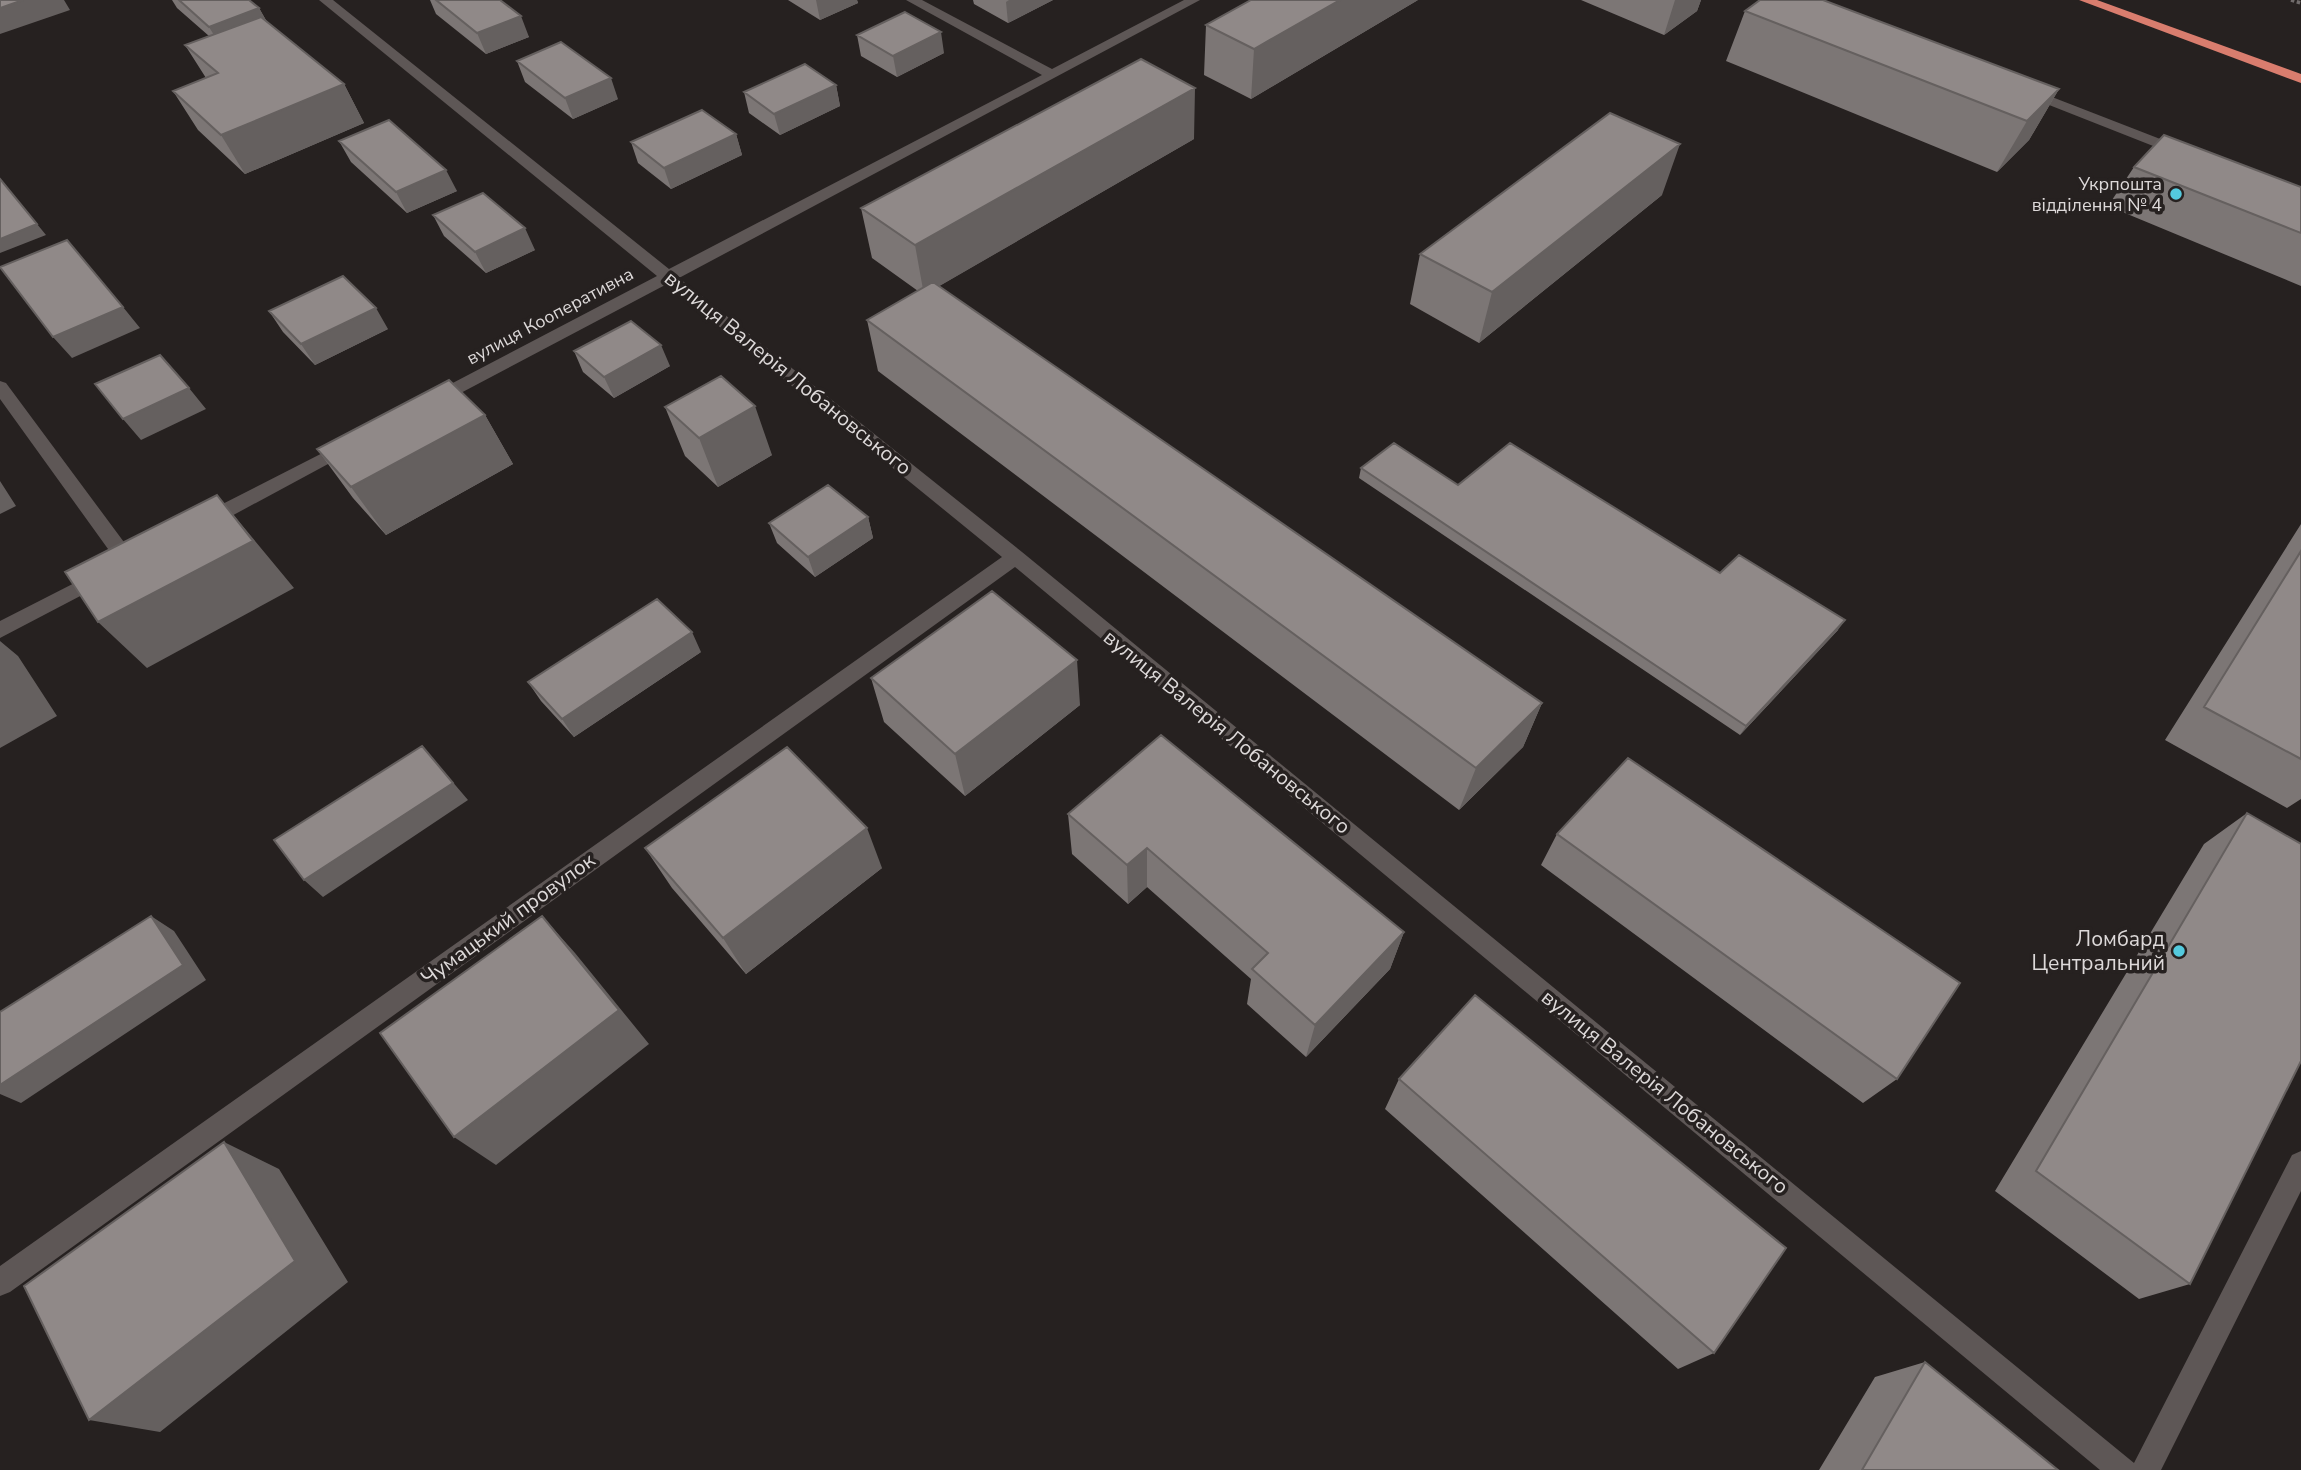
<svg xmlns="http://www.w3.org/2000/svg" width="2301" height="1470" font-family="'Nunito Sans',sans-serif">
<rect width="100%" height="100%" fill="#262120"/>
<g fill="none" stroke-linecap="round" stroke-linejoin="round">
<path stroke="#706b6b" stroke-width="3.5" stroke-dasharray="3.5 2.5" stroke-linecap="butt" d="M2291,0L2301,3"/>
<path fill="#5e5756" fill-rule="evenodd" d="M319,0H333L669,269L1042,75L906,0H922L1052,69L1184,0H1200L679,278L1022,552L2134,1463L2292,1155L2301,1151V1191L2161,1470H2100L1015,567L10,1292L0,1296V1266L1002,557L667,284L438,405H426L423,401L426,397L657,276Z
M2026,87L2186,149L2188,152L2186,155H2176L2021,94L2019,91Z
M0,381L6,383L135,557L138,562L135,567L128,569L121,567L0,399Z
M348,440L354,442L357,446L354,450L213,526H199L197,521L199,516Z
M100,570L107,572L110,577L107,582L0,638V621Z"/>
<path fill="#d97d6e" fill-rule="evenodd" d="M2079,0H2097L2301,74V83Z"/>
</g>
<path fill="#7c7675" d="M172,0H249L259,8L267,22L344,84L364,123L245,174L198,130L173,91L206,78L185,45L209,36L177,8Z
M430,0H500L529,37L486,54L436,14Z
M788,0H857L858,3L820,20Z
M973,0H1053L1008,23L974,4Z
M1418,0L1251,99L1204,75L1206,25Z
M1581,0H1701L1697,11L1664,35Z
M1745,11L2059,89L2029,140L1997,172L1726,61Z
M857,35L944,53L897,77L861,56Z
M517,61L618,99L573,119L525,82Z
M836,85L840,106L780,135L749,113L744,92Z
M736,134L742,155L671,189L638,163L631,142Z
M1194,139L939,286L1542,703L1523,747L1459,810L878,371L867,320L918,291L872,258L861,208Z
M339,141L457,191L407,213L351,162Z
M2134,167L2301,187V286L2108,206Z
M1662,195L1479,343L1410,304L1420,254Z
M433,215L535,250L486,273L444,236Z
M269,311L388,329L315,365L283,332Z
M574,351L670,366L614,398L583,372Z
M665,407L772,455L718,487L685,456Z
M485,415L513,464L386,535L353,498L317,449Z
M1361,468L1458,485L1720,573L1838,630L1740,735L1359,478Z
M868,517L873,538L815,577L777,543L769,523Z
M2301,524V799L2287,808L2165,740Z
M701,652L574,737L541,701L528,682Z
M871,678L1080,705L965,796L884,722Z
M2247,813L2190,1284L2139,1299L1995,1191L2204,844Z
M1068,814L1404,932L1390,969L1306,1057L1247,1004L1251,979L1147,887L1128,904L1072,854Z
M1557,834L1897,1079L1863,1103L1541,865Z
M645,848L882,868L746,974L672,888Z
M1399,1079L1714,1353L1678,1369L1385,1109Z
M1925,1362L2058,1470H1819L1875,1377Z"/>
<path fill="#65605f" d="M23,0H64L70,10L0,34V8Z
M816,0H857L858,3L820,20Z
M1009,0H1053L1008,23L1006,2Z
M1340,0H1418L1251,99L1254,49Z
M1675,0H1701L1697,11L1664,35Z
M259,8L271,29L222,48L209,27Z
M521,16L529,37L486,54L477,33Z
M941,32L944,53L897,77L893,56Z
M611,78L618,99L573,119L565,98Z
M344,84L364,123L245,174L221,135Z
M836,85L840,106L780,135L774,114Z
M1195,88L1194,139L924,295L915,245Z
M2059,89L2029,140L1997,172L2027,121Z
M736,134L742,155L671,189L664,168Z
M1680,144L1662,195L1479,343L1492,292Z
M446,170L457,191L407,213L396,192Z
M37,224L46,235L0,253V239Z
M525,228L535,250L486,273L475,252Z
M123,307L140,328L72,358L53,337Z
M376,308L388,329L315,365L301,344Z
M661,345L670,366L614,398L604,377Z
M189,388L206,409L141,440L123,419Z
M755,406L772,455L718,487L699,438Z
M485,415L513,464L386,535L351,487Z
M0,481L16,506L0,514Z
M217,495L294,588L147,668L98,622Z
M868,517L873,538L815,577L808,557Z
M1845,620L1838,630L1740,735L1746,726Z
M692,632L701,652L574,737L562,719Z
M0,641L18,656L57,716L0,748Z
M1077,660L1080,705L965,796L955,754Z
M1542,703L1523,747L1459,810L1476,768Z
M422,746L468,800L323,897L304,880Z
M867,828L882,868L746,974L723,938Z
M1147,848V887L1128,904L1127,865Z
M151,916L174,931L206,980L21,1103L0,1094V1085Z
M542,916L575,953L649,1044L496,1165L454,1137Z
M1404,932L1390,969L1306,1057L1315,1025Z
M224,1142L279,1169L348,1282L160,1432L89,1420Z"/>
<path fill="#908988" stroke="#65605f" stroke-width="2" d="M0,0H23L0,8Z
M179,0H249L259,8L209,27Z
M436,0H500L521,16L477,33Z
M1251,0H1340L1254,49L1206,25Z
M1760,0H1823L2059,89L2027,121L1745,11Z
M905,12L941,32L893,56L857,35Z
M261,17L344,84L221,135L173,91L218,73L185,45Z
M561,42L611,78L565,98L517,61Z
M1141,59L1195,88L915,245L861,208Z
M805,64L836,85L774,114L744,92Z
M702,110L736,134L664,168L631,142Z
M1610,113L1680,144L1492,292L1420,254Z
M389,120L446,170L396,192L339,141Z
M2164,135L2301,187V233L2134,167Z
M0,179L37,224L0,239Z
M483,193L525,228L475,252L433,215Z
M67,240L123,307L53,337L0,267Z
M343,276L376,308L301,344L269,311Z
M933,282L1542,703L1476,768L867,320Z
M631,321L661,345L604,377L574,351Z
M160,355L189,388L123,419L95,384Z
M721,376L755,406L699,438L665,407Z
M449,380L485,415L351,487L317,449Z
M1394,443L1458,485L1510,443L1720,573L1739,555L1845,620L1746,726L1361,468Z
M828,485L868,517L808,557L769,523Z
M217,495L253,541L98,622L65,572Z
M2301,551V759L2204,707Z
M992,591L1077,660L955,754L871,678Z
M657,599L692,632L562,719L528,682Z
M1161,735L1404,932L1315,1025L1252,969L1268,953L1147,848L1127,865L1068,814Z
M422,746L453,783L304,880L274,840Z
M787,747L867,828L723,938L645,848Z
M1628,758L1960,983L1897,1079L1557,834Z
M2247,813L2301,844V1061L2190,1284L2036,1171Z
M151,916L183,965L0,1085V1012Z
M542,916L619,1010L454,1137L380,1033Z
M1475,995L1786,1248L1714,1353L1399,1079Z
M224,1142L295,1261L89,1420L24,1286Z
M1925,1362L2058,1470H1862Z"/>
<g fill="#54cade" stroke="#262120" stroke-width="2.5">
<circle cx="2176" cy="194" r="7"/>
<circle cx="2179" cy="951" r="7"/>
</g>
<g text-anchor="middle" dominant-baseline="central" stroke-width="7" stroke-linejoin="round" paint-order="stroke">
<g font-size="18" fill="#ddd9d9" stroke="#262120" text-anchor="end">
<text x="2162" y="184">Укрпошта<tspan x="2162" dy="21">відділення № 4</tspan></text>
</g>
<g font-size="18" fill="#ddd9d9" stroke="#262120">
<text transform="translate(550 316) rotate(-28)">вулиця Кооперативна</text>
</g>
<g font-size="21" fill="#ddd9d9" stroke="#262120">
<text transform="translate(788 373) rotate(39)">вулиця Валерія Лобановського</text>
<text transform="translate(1227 732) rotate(39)">вулиця Валерія Лобановського</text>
<text transform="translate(508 919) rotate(-36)">Чумацький провулок</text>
<text transform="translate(1665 1092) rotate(39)">вулиця Валерія Лобановського</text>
</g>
<g font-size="21" fill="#ddd9d9" stroke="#262120" text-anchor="end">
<text x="2165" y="939">Ломбард<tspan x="2165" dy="24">Центральний</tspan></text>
</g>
</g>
</svg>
